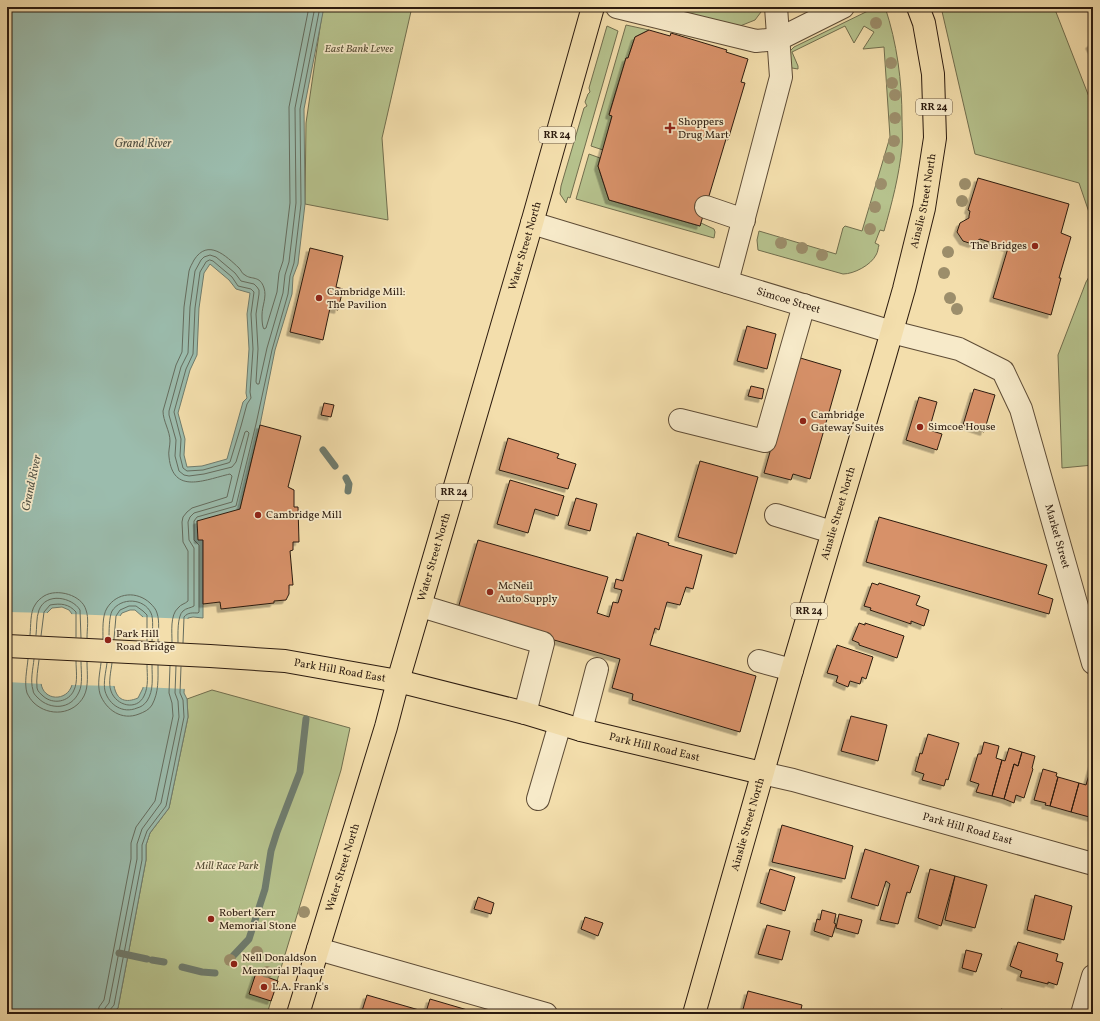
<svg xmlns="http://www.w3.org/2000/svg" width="1100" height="1021" font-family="Vollkorn,serif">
<defs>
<filter id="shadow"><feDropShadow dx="-3.5" dy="3.5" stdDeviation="0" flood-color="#0004"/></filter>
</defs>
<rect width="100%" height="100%" fill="#f3deac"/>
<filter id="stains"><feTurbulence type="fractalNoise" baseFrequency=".005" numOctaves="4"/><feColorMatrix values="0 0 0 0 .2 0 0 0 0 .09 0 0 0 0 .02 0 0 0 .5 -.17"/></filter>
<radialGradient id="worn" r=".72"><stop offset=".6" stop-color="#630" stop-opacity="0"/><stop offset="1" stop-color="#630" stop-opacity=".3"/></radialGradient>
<path fill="#b6c28d" stroke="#716e4e" d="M323,7H412L382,138L388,220L305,204L306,123Z
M665,7H762L761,12L755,20L740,26L726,25Z
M879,7H885C897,43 902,81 902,119C902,128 903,138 902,147C899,176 892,203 884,231L880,230L875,243L879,245C878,248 878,252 876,255C871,265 854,274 843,274L758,250L757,240L759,231L836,254L843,228L845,226L862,231L890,137L884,47L863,49L874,32L864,26L854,43L845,26L792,52L798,66V69L792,68L789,66L788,53L794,47L872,9Z
M941,7H1054L1093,107V224L1079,183L975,154Z
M626,25L649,30L635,37L628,58H626L609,114L612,116L603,150L591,146Z
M607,26L618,31L570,198L568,197L566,203L560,194L561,186L584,108L587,106L585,102L588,94L590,92L589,88Z
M589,154L600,158L598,166L609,200L700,226L701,223L714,229L715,232L714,238L576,199Z
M1093,270V465L1062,468L1058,355L1086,282Z
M212,690L350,728L341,770L267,1014H111L118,1008L146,860V845L150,833L169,808L188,717L187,699Z"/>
<path fill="#9bbcad" stroke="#6f7c6e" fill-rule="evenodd" d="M7,7H324L304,109L305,204L298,264L293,277L292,294L275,350L260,425L240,509L203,540V618L193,617L188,618L184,693L187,699L188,717L169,808L150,833L146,845V860L118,1008L111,1014H7ZM210,264L229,280L236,289L250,293L247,314L249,349L246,393L247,398L243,402L227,459L202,466L187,467L184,455L185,439L178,413L190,370L197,355L199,308L204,273ZM62,607L69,610L72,614V685C67,702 43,701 41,683L47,613L52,608ZM130,610H135L143,617V688L138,698C126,703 117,701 114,686L120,616L122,613Z"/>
<path fill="#f3deac" d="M7,612L50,613L43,684L7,682Z
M69,614L122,616L116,686L70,685V615Z
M140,617L191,619L190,620L186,689L141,687V618Z"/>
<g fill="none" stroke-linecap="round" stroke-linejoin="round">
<path stroke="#646c5e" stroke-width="1" d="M210,260L213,261L232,277L238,286L251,289L254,292L251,314L253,349L250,392L251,398L247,404L241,426L230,462L228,463L203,470L187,471L183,468L180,456L181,439L174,412L186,369L193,354L195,308L200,272L206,262Z
M30,635C31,626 30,612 35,605C37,601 41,598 44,596C57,588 82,595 86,610C89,618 87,629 87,638
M36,635C37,628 36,618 39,610C46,592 72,597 80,610L81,638
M41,636L44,612L50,605C61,603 69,604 76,612V637
M103,639C103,630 102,616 107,608C117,592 137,591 150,603C153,606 156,609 157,613C160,622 158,633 158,641
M109,639C109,632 109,617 112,611C121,597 144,598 151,613C154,619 152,634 152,641
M114,639L116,616L120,610L129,606H136L143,611L147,615V641
M172,642C172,632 170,615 178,608C181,604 185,604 188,601V551L183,542L182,522L183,517L187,512L192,508L227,497L232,476L230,474C204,480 173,495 169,457C168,452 170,446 170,441C170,431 163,421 163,411L176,365L182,352L184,307L189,271C190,267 192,264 194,260C208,238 226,256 239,268C241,270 242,274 245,275C251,280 260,275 264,288C267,297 262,306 262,315C262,319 262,323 263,327L264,329L266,328L277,292L279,273L283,261L290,203L289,107L309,7
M178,642C178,635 177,616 183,611C186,608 191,608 194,606V548L189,540L188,522L190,517L194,513L232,502L249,433L247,431L245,432L236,462L232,467L204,474L189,476L184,475L179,471L175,456L176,440L169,415V411L181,367L188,353L190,307L195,271L201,260L204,257L210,255L216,257L235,273L241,281L254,284L257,287L259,290V294L256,314L258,349L256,382L257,384H259L267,348L283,293L285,275L289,262L296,203L295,108L315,7
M183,643L184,617C188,612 193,613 198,613L199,612V545L194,540V521L197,517L236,506L256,424L272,350L288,294L290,276L294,263L301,204L300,109L320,7
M28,659C27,670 24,683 27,693C29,697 31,700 34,703C49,717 74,715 84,696C89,686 87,673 87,662
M34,659C33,669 30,681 33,690C33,693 35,695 38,698C50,710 71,710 79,692C83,684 81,671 81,662
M39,660C38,668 36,679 37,688C38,692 40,693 43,696C53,705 69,702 74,690C78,682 76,670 76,661
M101,663C100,672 97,684 100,694C106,710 122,721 139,714C144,712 149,710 152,705C159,692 158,679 158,665
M107,663C106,671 103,683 105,691C109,705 123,714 137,708C141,707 144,705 147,701C154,690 152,678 152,665
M112,663C111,671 108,683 111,691C116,706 137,711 144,696C149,686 147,675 147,665
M98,1014L99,1007L104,1000L131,859V843L136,827L155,801L173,716L172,703L169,693L170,666
M104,1014L105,1008L109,1003L137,859V844L142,829L161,803L179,717L178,701L175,693L176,666
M109,1014V1011L114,1005L142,860V845L147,831L166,806L184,717L183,700L180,693L181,667"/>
<path stroke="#6f7c6e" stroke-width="7" d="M323,450L335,466
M346,478L349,484L348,491
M119,953L147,959
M233,956L249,939L265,889L271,851L277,832L300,772L306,719
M152,960L164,962
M182,967L202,972L215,973"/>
</g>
<path fill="#d79169" stroke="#2c1b0f" filter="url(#shadow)" d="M649,30L670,36L671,33L727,50L726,52L748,59L741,82L745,83L728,140L726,139L700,226L609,200L598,166L612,116L609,115L626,58H628L635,37Z
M1093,42V52L1089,45Z
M978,178L1069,204L1061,233L1071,237L1059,278H1061L1051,315L993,298L1008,248L980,239L972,244L963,241L957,232L960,223L969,218V216L970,211L968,210Z
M310,248L343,256L336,287L343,289L338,310L330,308L323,340L290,332Z
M747,326L776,334L767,369L737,361Z
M797,357L841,370L810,479L793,474L791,480L764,473Z
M751,386L764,389L762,399L748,396Z
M974,389L995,395L984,432L963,425Z
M919,397L937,402L929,430L942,434L937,450L906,440Z
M324,403L334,405L331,417L321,415Z
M260,425L301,436L288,487L294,490V507H298L299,542H293V550L290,551L293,585H289V594L286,600L274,601V603L221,609L220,602L203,604V540H198L197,521L240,509Z
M508,438L559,454L557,458L576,464L568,489L499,470Z
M700,461L758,477L736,554L678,537Z
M510,480L564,496L558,516L535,509L528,533L497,524Z
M576,498L597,504L590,531L568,525Z
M879,517L1047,565L1038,594L1053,599L1049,614L866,562Z
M637,533L669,543L668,545L702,555L693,589L686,587L680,605L667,602L659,630L655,628L650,645L756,676L740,732L632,700L633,694L612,688L620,659L457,612L478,540L608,577L597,613L609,617L613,602L618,603L622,590L614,588L616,579L623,581Z
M872,583L878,585L879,583L920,596L916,605L929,610L924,626L911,621V624L870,610L871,608L864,606Z
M859,623L865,625V623L904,636L897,658L859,645V643L852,640Z
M837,645L873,657L866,679L862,677L860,684L850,681L848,687L836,682L838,676L827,673Z
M851,716L887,725L878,761L841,751Z
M928,734L959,743L948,780L946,779L944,786L922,780L924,774L915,771L920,753L922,754Z
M984,742L999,746L996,758L1002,760L992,796L976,792L979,784L970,781L978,754H981Z
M1009,748L1022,752L1018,766L1014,764L1004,799L992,796L1002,760L1005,761Z
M1022,752L1035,756L1032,768L1033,769L1024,798L1016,795L1014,803L1004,799L1014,764L1018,766Z
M1093,761V818L1071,812L1079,783L1086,785Z
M1043,769L1057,773L1056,776L1058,777L1050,806L1045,805L1046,803L1034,800Z
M1058,777L1079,783L1071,812L1050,806Z
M782,825L853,846L845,879L772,862Z
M865,849L919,866L910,893L907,892L898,924L880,920L890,884L886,881L878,906L851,898Z
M770,869L795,877L785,911L760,903Z
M930,869L955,876L941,926L918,918Z
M955,876L987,885L975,928L945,920Z
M1035,895L1072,906L1064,940L1027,930Z
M478,897L494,903L491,914L474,909Z
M822,910L836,914L834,923L836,924L832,937L814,931L817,919L820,920Z
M839,914L862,920L858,934L836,928Z
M585,917L603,923L598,936L581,929Z
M767,925L790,931L782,960L758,954Z
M1018,942L1058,954L1056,961L1063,963L1057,985L1048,982V984L1020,977L1022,971L1010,966Z
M966,950L982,954L976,972L962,968Z
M256,973L278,981L271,1001L249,994Z
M748,991L802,1005L800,1014H745L742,1013Z
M367,995L426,1012L430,999L481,1014H361Z
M1001,1009L1018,1014H1000Z"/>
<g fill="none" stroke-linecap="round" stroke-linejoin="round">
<g stroke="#5e4c36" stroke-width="24">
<g id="minor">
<path d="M617,7L756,41L779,39L843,7"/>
<path d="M706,207L744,220"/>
<path id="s1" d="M532,223L892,332L959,349L1003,371L1021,409L1093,663"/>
<path d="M727,282L781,77L776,7"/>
<path d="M680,420L765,441L804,305"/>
<path d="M776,515L832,532"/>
<path d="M421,606L543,643L525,713"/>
<path d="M759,661L792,670"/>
<path d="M581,730L597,669"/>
<path id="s2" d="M762,773L793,780L1093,864"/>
<path d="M538,799L560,724"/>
<path d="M318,949L546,1014"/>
<path d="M1082,1014L1093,976"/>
</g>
</g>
<g stroke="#2c1b0f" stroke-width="24">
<g id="major">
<path id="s3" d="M7,646L210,656L285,661L398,681L525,713L581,730L762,773"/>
<path id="s4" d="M298,1014L386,727L398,681L532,223L593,7"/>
<path id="s5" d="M694,1014L792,670L884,359L904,289L924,208L935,138L933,74L924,23L918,7"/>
</g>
</g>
<use href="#minor" stroke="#f7eac9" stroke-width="22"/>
<use href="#major" stroke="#f3deac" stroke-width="22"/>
</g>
<g fill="#9c8e6b">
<circle cx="876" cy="23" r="6"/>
<circle cx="891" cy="63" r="6"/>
<circle cx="892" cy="83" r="6"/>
<circle cx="895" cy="95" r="6"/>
<circle cx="895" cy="118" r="6"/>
<circle cx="894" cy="141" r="6"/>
<circle cx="889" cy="158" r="6"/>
<circle cx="881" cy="184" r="6"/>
<circle cx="965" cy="184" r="6"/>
<circle cx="962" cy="201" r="6"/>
<circle cx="875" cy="207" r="6"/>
<circle cx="870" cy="229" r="6"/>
<circle cx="781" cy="243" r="6"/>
<circle cx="802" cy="248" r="6"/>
<circle cx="948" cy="252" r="6"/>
<circle cx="822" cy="255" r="6"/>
<circle cx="944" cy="273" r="6"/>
<circle cx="950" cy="298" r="6"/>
<circle cx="957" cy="309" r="6"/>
<circle cx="304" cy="912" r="6"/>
<circle cx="257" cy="952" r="6"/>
<circle cx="230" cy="960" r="6"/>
<circle cx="267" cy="972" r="6"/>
</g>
<g fill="#8f2418" stroke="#f7eac9" stroke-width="1.5">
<path d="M668 122h4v4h4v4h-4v4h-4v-4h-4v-4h4z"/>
<circle cx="1035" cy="246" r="4"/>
<circle cx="319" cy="298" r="4"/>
<circle cx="803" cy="421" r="4"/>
<circle cx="920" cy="427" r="4"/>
<circle cx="258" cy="515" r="4"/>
<circle cx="490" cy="592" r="4"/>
<circle cx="108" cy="640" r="4"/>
<circle cx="211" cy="919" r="4"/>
<circle cx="234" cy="964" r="4"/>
<circle cx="264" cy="987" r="4"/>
</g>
<g text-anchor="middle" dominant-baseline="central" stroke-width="3.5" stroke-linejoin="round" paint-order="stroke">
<g fill="#f7eac9" stroke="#695947" stroke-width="1">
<rect x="916" y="99" width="36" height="16" rx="3"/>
<rect x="539" y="127" width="36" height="16" rx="3"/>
<rect x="436" y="484" width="36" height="16" rx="3"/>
<rect x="791" y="603" width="36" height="16" rx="3"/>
</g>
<g font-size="10" font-weight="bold" fill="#2c1b0f">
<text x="934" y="107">RR 24</text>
<text x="557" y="135">RR 24</text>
<text x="454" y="492">RR 24</text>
<text x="809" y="611">RR 24</text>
</g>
<g font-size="11" font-style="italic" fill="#554d35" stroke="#f7eac9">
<text x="359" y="49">East Bank Levee</text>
<text x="227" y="866">Mill Race Park</text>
</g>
<g font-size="11" fill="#2c1b0f" stroke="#f7eac9" text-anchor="start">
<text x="678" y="122">Shoppers<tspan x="678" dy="13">Drug Mart</tspan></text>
<text x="1027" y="246" text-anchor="end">The Bridges</text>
<text x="327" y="292">Cambridge Mill:<tspan x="327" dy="13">The Pavilion</tspan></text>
<text x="811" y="415">Cambridge<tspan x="811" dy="13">Gateway Suites</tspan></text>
<text x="928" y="427">Simcoe House</text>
<text x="266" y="515">Cambridge Mill</text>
<text x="498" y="586">McNeil<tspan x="498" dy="13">Auto Supply</tspan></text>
<text x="116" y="634">Park Hill<tspan x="116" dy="13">Road Bridge</tspan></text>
<text x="219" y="913">Robert Kerr<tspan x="219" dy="13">Memorial Stone</tspan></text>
<text x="242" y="958">Nell Donaldson<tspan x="242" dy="13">Memorial Plaque</tspan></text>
<text x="272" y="987">L.A. Frank's</text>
</g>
<g font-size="11" fill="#2c1b0f" stroke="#f7eac9">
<text stroke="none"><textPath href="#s5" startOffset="845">Ainslie Street North</textPath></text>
<text stroke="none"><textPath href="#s4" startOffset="801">Water Street North</textPath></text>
<text stroke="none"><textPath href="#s1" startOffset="268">Simcoe Street</textPath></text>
<text stroke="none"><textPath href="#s5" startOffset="521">Ainslie Street North</textPath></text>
<text stroke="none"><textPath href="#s1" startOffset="669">Market Street</textPath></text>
<text stroke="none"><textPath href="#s4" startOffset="477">Water Street North</textPath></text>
<text stroke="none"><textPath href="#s3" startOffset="334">Park Hill Road East</textPath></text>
<text stroke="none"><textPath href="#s3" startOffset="658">Park Hill Road East</textPath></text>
<text stroke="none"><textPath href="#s5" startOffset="197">Ainslie Street North</textPath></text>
<text stroke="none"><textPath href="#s2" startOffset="213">Park Hill Road East</textPath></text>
<text stroke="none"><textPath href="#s4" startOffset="153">Water Street North</textPath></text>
</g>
<g font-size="12" font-style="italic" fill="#535346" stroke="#f7eac9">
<text x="143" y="144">Grand River</text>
<text transform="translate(32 483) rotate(-78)">Grand River</text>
</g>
</g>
<rect width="1100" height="1021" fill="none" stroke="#f3deac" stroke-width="24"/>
<rect x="8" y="8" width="1084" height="1005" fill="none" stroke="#2c1b0f" stroke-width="2"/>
<rect x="12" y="12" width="1076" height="997" fill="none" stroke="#2c1b0f"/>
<rect width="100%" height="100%" filter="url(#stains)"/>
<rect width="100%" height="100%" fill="url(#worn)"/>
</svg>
